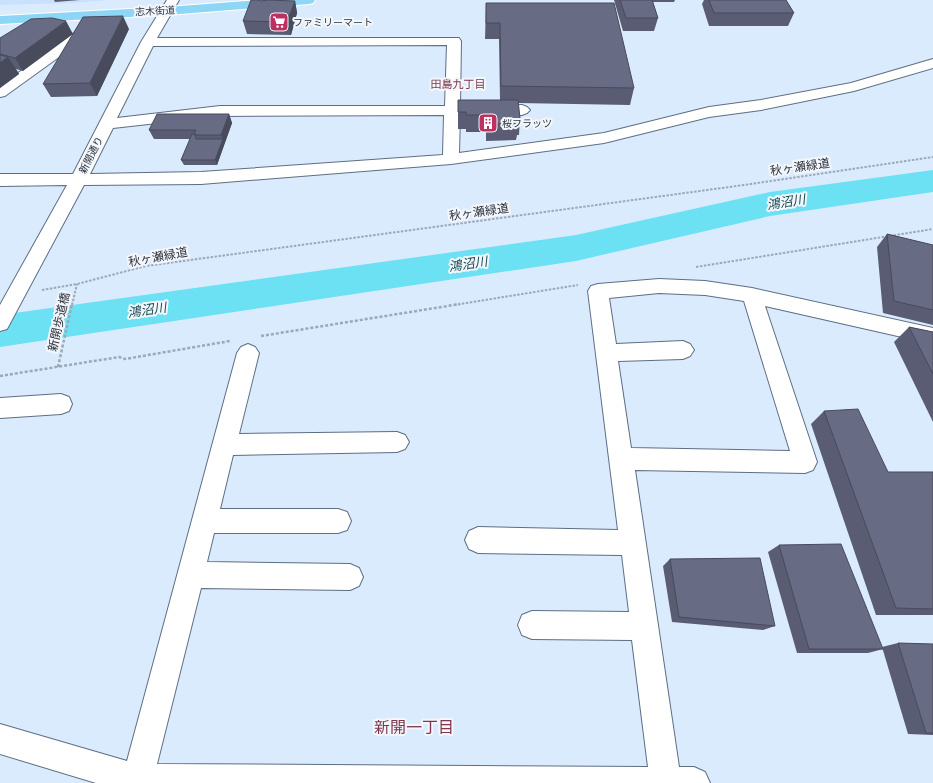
<svg xmlns="http://www.w3.org/2000/svg" width="933" height="783" font-family="Roboto,'Noto Sans JP',sans-serif">
<rect width="100%" height="100%" fill="#dbebfe"/>
<path fill="#c9e1ff" d="M0,0H111L72,3L0,5Z"/>
<g fill="none" stroke-linecap="round" stroke-linejoin="round">
<path fill="#6de1f4" fill-rule="evenodd" d="M933,170V192L770,216L576,261L0,347V315L576,235L770,192Z"/>
<g stroke="#5d6e83" stroke-width="2">
<path id="minor" d="M167,0H179L157,38H459L461,41L460,106L522,105L527,107L530,110L527,113L522,115H460L459,153L604,133L709,107L761,100L851,83L933,59V68L854,91L761,110L709,117L604,143L451,164L201,184L84,185L7,329L0,331V305L67,185L0,186V174H73L141,42ZM447,45L445,106H220L117,118L153,46ZM444,115L443,155L201,172L90,174L113,128L220,116Z
M90,24L95,25L97,28L95,31L5,96L0,97V86L85,25Z
M659,279L705,281L752,288L933,328V344L765,306L817,462L813,470L805,473L635,470L679,767H694L705,772L710,783H96L0,754V724L127,761L237,353L241,347L248,344L255,347L259,353L239,434L397,432L405,435L409,442L405,449L397,452L233,455L220,509H338L347,512L351,521L347,530L338,533H214L207,562L350,564L359,568L363,577L359,586L350,590L201,588L157,764L648,767L632,640L532,639L522,635L518,625L522,615L532,611L629,612L622,555L478,553L469,549L465,540L469,531L478,527L618,530L588,291L591,286L598,284ZM659,293L705,295L744,301L790,451L631,448L618,361L683,359L690,356L694,350L690,344L683,341L616,344L609,298Z
M61,394L69,397L72,404L69,411L61,414L0,418V398Z"/>
</g>
<g stroke="#fff" stroke-width="2">
<path id="major" d="M260,0H315L313,3L309,4L167,15L0,24V16L167,7Z"/>
</g>
<path stroke="#9ca8b8" stroke-width="2" stroke-dasharray="2.5 1.5" stroke-linecap="butt" d="M696,267L933,229
M42,290L77,284L146,266L744,185L933,157
M72,305L77,284
M454,305L578,285"/>
<path stroke="#9ca8b8" stroke-width="2.5" stroke-dasharray="3 2" stroke-linecap="butt" d="M261,336L460,304
M58,367L72,304
M0,376L119,357L125,359L230,341"/>
<use href="#minor" fill="#fff" fill-rule="evenodd"/>
<use href="#major" fill="#8ed6f6" fill-rule="evenodd"/>
</g>
<path fill="#595c72" d="M54,0H80L55,2Z
M268,0L295,1L297,13L291,35L247,34L243,21L261,1Z
M614,0H675L674,2H653L658,18L654,31H623Z
M704,0H786L794,13L788,26H709L702,4Z
M486,3L634,88L630,105L518,103L520,118L519,135H517L516,140L486,141V132H466V129H458V100H500L499,39H485Z
M52,18L23,71L16,69L19,74L0,88V38Z
M129,29L97,96L51,97L43,84Z
M229,114L232,123L217,165H184L181,160L190,139H154L149,130Z
M887,234L933,245V325L883,313L877,247Z
M909,327L933,332V422L894,342Z
M824,411L888,472H933V615H876L811,424Z
M779,545L883,649L868,653H797L768,552Z
M670,559L775,626L763,630L672,622L663,566Z
M898,643L933,644V735L908,734L882,647Z"/>
<path fill="#484b5c" d="M295,1L297,13L291,35L287,22Z
M123,16L129,29L97,96L90,83Z
M66,21L73,34L23,71L15,58Z
M8,57L19,74L0,88V63Z
M229,114L232,123L217,165L215,160L223,139L221,135Z"/>
<path fill="#676b84" stroke="#484b5c" d="M251,0H260V1L268,0L295,1L287,22L243,21Z
M620,0H652L658,18H626Z
M709,0H786L794,13H714Z
M486,3H614L634,88L501,86L500,23H486Z
M123,16L90,83L43,84L83,17Z
M52,18L66,21L15,58L0,54V38L31,19Z
M0,55L8,57L0,63Z
M458,100H518L520,118L517,119L518,124H486V115H466V112H458Z
M157,114H229L221,135H194L196,130H149Z
M192,134H195L196,139H223L215,160H181Z
M887,234L933,245V310L894,301Z
M909,327L933,332V374Z
M858,409L888,472H933V609L896,608L824,411Z
M841,544L883,649H809L779,545Z
M760,558L775,626L679,617L670,559Z
M898,643L933,644V733H926Z"/>
<defs>
<g id="supermarket-square" transform="scale(1)"><rect x="-9" y="-9" width="18" height="18" rx="4" fill="#be305f" stroke="#f3f7fc"/><path d="M-6-5.5h2.5l.6 2H6L4.5 2H-2.5L-4.4-4H-6ZM-1.5 3.2a1.3 1.3 0 1 0 .1 0ZM3 3.2a1.3 1.3 0 1 0 .1 0Z" fill="#fff"/></g>
<g id="building-square" transform="scale(1)"><rect x="-9" y="-9" width="18" height="18" rx="4" fill="#be305f" stroke="#f3f7fc"/><path d="M-4-6H4V6H1V3H-1V6H-4ZM-2.5-4.3h1.7v1.8h-1.7ZM.8-4.3h1.7v1.8H.8ZM-2.5-1h1.7V.8h-1.7ZM.8-1h1.7V.8H.8Z" fill="#fff"/></g>
</defs>
<g fill-rule="evenodd">
<use href="#supermarket-square" x="279" y="22"/>
<use href="#building-square" x="488" y="123"/>
</g>
<g text-anchor="middle" dominant-baseline="central" stroke-width="4" stroke-linejoin="round" paint-order="stroke">
<g font-size="10" fill="#2b323c" stroke="#f3f7fc">
<text transform="translate(155 11) rotate(-3)">志木街道</text>
<text transform="translate(91 155) rotate(-63)">新開通り</text>
</g>
<g font-size="10" fill="#2b323c" stroke="#f3f7fc" text-anchor="start">
<text x="293" y="22">ファミリーマート</text>
<text x="502" y="123">桜フラッツ</text>
</g>
<g font-size="11" fill="#7f384b" stroke="#f3f7fc">
<text x="458" y="84">田島九丁目</text>
</g>
<g font-size="12" fill="#2b323c" stroke="#f3f7fc">
<text transform="translate(800 167) rotate(-8)">秋ヶ瀬緑道</text>
<text transform="translate(479 212) rotate(-8)">秋ヶ瀬緑道</text>
<text transform="translate(158 257) rotate(-10)">秋ヶ瀬緑道</text>
<text transform="translate(59 322) rotate(-77)">新開歩道橋</text>
</g>
<g font-size="13" font-style="italic" fill="#154951" stroke="#f3f7fc">
<text transform="translate(786 202) rotate(-9)">鴻沼川</text>
<text transform="translate(468 264) rotate(-8)">鴻沼川</text>
<text transform="translate(147 310) rotate(-8)">鴻沼川</text>
</g>
<g font-size="16" fill="#7f384b" stroke="#f3f7fc">
<text x="414" y="727">新開一丁目</text>
</g>
</g>
</svg>
